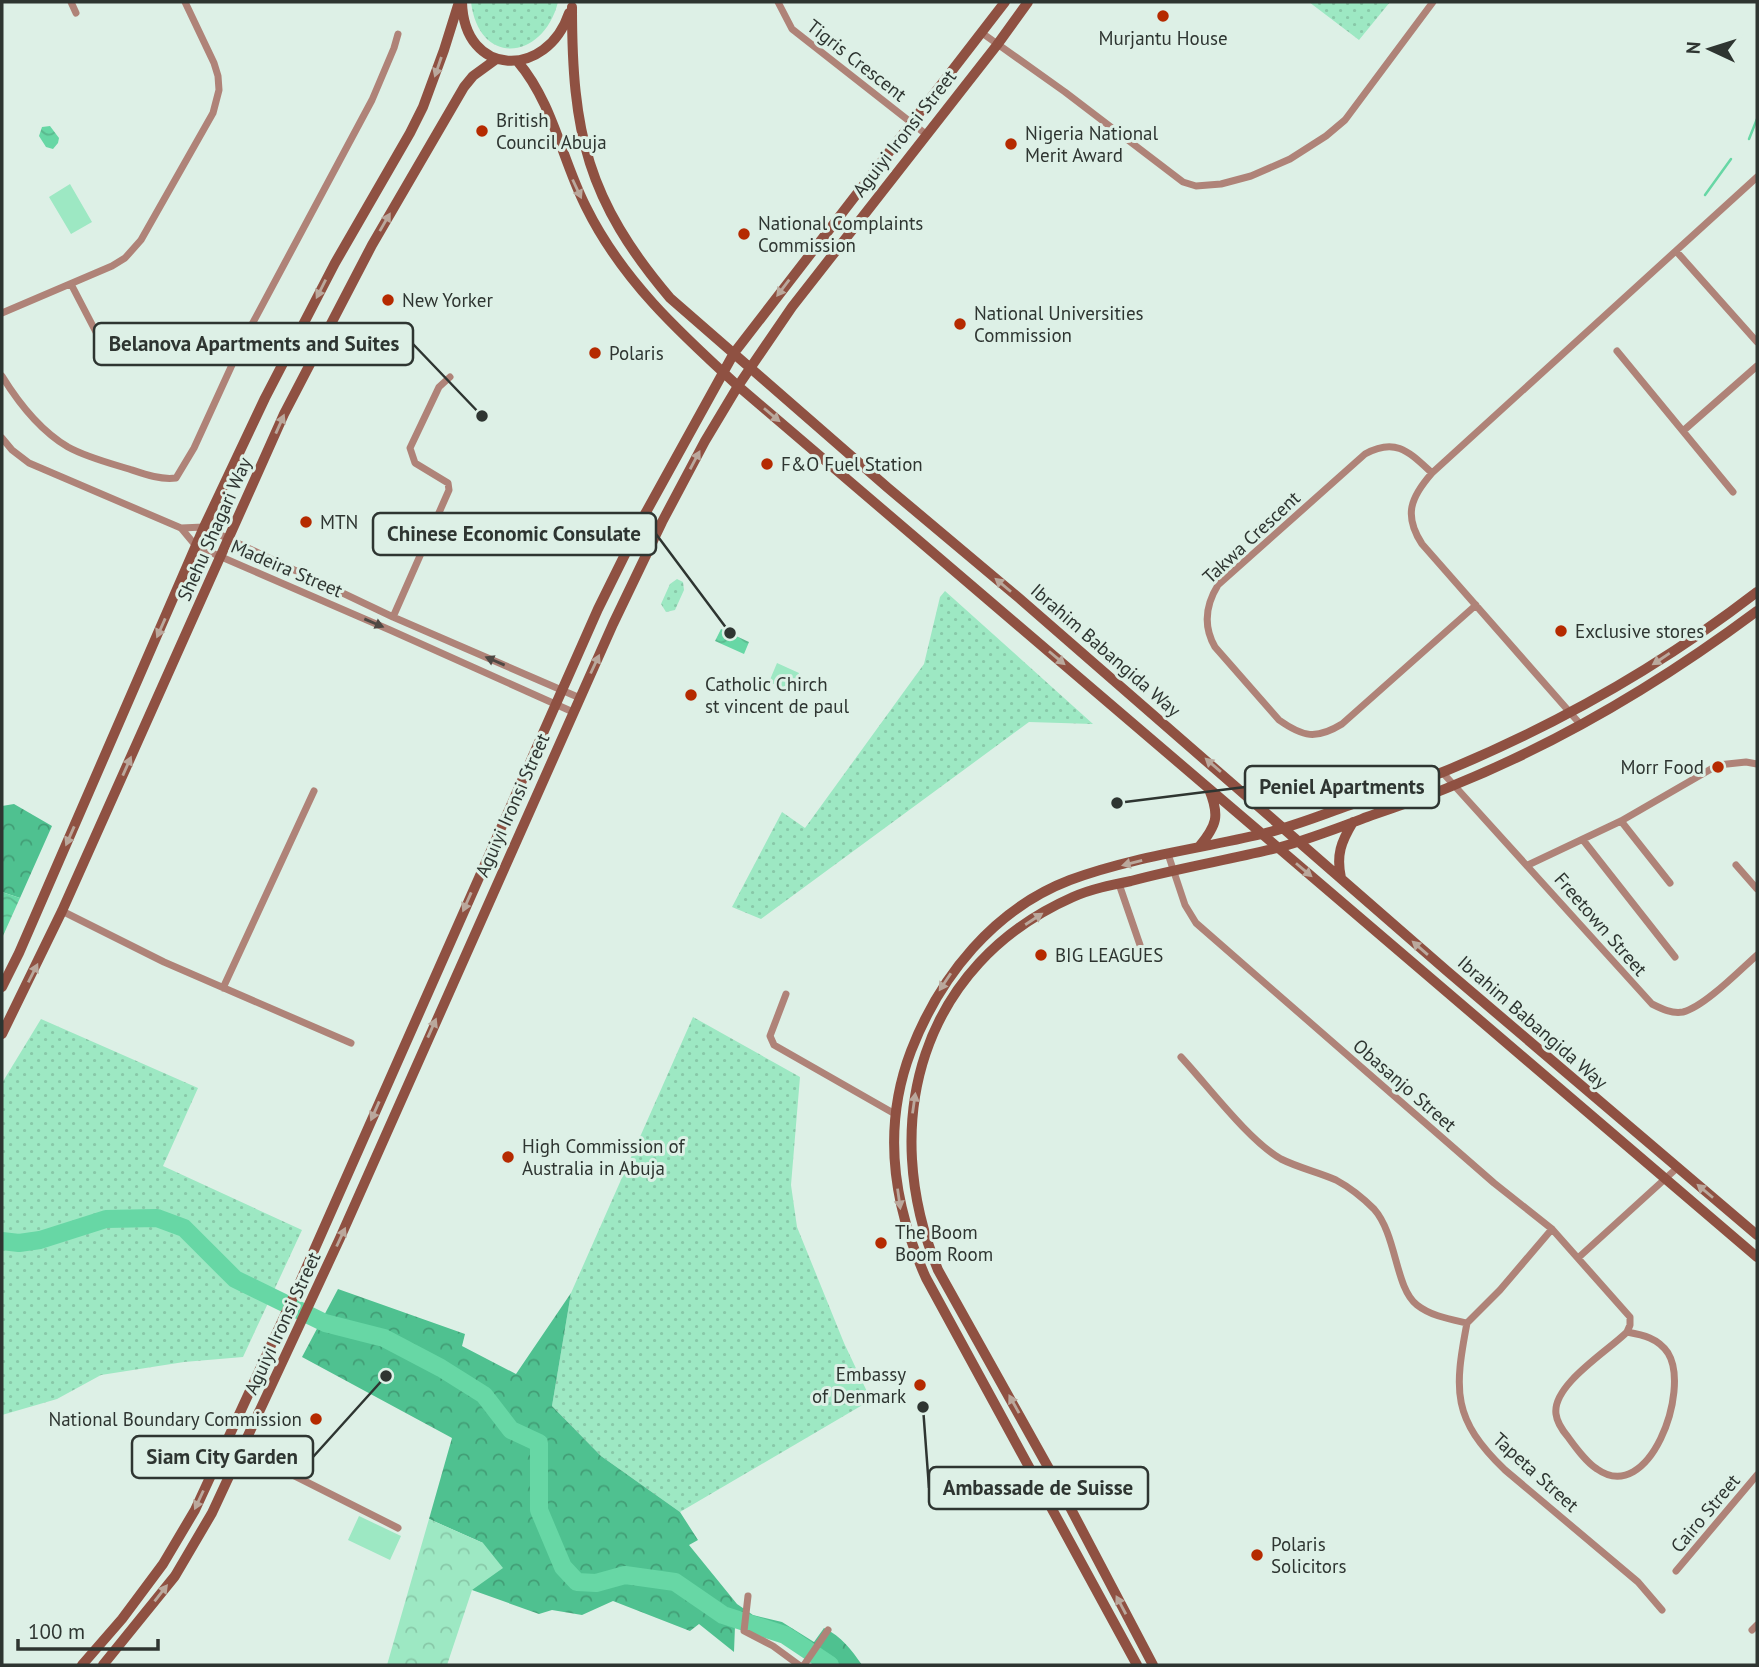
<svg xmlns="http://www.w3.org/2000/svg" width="1759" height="1667" font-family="'PT Sans',sans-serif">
<defs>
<pattern id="grass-dots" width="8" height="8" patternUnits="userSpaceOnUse" patternTransform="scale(1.75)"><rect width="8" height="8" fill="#9de8c3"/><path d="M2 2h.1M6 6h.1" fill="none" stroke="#88c8a8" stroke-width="1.8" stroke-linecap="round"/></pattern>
<pattern id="forest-crowns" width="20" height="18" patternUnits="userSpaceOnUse" patternTransform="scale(1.75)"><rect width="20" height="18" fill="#4fc190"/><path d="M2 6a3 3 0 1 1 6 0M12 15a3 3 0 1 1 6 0" fill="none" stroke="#429e76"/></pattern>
<pattern id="park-crowns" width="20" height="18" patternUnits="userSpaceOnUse" patternTransform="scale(1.75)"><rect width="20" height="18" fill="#9de8c3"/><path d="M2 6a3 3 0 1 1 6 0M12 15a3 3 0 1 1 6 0" fill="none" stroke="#88c8a8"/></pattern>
<pattern id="water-waves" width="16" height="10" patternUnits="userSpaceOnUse" patternTransform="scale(1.75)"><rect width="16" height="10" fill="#67d7a5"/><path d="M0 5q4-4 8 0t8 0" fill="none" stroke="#5ab98e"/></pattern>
</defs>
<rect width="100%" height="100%" fill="#ddf0e6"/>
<path fill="url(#grass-dots)" d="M471,2H558C543,61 479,67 471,2Z
M1309,2H1390L1359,40Z
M677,579L683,582L684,590L675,610L666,612L661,604L670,584Z
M945,591L1093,724L1029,722L761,919L732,907L782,812L805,828L924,664L940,597Z
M693,1017L800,1077L791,1185L797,1227L844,1343L871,1400L680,1512L601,1456L552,1406L571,1293Z
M41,1019L198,1088L163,1166L302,1230L243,1357L184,1362L101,1375L57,1399L2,1415V1083Z"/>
<path fill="url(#forest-crowns)" d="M14,804L52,826L20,898L2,892V806Z
M338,1289L465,1334L462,1346L516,1374L571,1293L552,1406L601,1456L680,1512L698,1540L689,1545L737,1604L753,1615L782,1622L814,1642L824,1628C842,1637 851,1649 862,1665H819L783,1636L745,1625L735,1626L734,1652L699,1624L690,1631L613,1601L582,1615L552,1610L539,1614L472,1590L483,1543L429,1519L452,1438L302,1357Z"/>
<path fill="url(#park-crowns)" d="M429,1519L483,1543L503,1568L472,1590L447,1665H387Z"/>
<path fill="#9de8c3" d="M70,184L92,222L71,234L49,197Z
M777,663L799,673L791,691L769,682Z
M359,1516L401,1536L390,1560L348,1540Z"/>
<path fill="url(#water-waves)" d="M50,126L59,138L58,143L53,149L46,147L39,136L42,127Z
M721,629L749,642L744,654L715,641Z
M2,892L20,898L2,938Z"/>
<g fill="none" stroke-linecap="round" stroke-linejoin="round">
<path stroke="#67d7a5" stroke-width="2.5" d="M1749,139L1757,119
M1705,195L1731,159"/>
<path stroke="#67d7a5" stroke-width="18" d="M2,1241L19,1243L40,1240L106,1219L157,1218L184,1228L235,1279L325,1323L384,1338L441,1368L484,1395L511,1430L539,1443V1510L563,1567L577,1582L596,1583L625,1575L675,1582L723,1615L785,1635L830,1665"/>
<path stroke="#af8378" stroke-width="7" d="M71,2L76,13
M778,2L792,29L927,135
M982,33L1065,92L1183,182L1196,186L1221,184L1251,176L1290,159L1326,136L1345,120L1433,2
M1676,251L1757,342
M71,284L97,334
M2,313L112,266L125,258L141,240L213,113L219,90L218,76L214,63L185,2
M1617,351L1733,492
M2,376C18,402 41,431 68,447C86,457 109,463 129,469C144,474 160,480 176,478L194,448L242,343L372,100L394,48L398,34
M1683,431L1757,366
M2,438L12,450L29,463L181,528L196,546L390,630L573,712
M1432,473C1409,452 1396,437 1365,454L1218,585C1205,606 1203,626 1215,647L1279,720C1303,737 1316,740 1342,724L1476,605
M181,528L204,527L393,617L580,698
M393,617L449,490L448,483L415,463L410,448L439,387L450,377
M1581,725L1422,544C1403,515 1411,497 1432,473L1757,177
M1442,772L1652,1004C1662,1009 1672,1014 1683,1012C1704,1007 1740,970 1757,955
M1621,821L1670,883
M1583,840L1675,957
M1168,854L1185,905L1196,923L1494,1183L1552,1229L1630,1317V1325L1627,1332C1608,1351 1552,1385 1556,1414C1557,1423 1563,1431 1568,1437C1576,1448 1586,1462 1597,1469C1649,1506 1691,1390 1668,1353C1658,1338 1643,1335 1627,1332
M1528,865L1621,821L1718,765L1746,762L1757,764
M1736,865L1757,889
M1119,884L1140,945
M62,911L164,962L351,1043
M223,988L314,791
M786,994L770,1036L774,1045L895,1114
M1181,1057C1208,1086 1249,1141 1281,1159C1299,1168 1318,1172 1336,1180C1349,1187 1364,1199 1374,1209C1397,1235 1395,1288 1417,1305C1431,1316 1449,1319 1467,1323L1500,1290L1552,1229
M1578,1258L1677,1168
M1467,1323C1454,1391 1452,1419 1505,1470L1638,1582L1662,1610
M243,1450L398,1528
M1676,1571L1757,1475
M748,1596L744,1631L773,1646L799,1665
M1752,1630L1757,1625
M804,1665L828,1630"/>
<path stroke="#8f5142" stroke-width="10" d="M462,2C464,78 547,79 569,13
M572,7C572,133 587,200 670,298L888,488L1019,598L1447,971L1757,1235
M518,62C553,103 562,160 586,207C622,280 679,332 738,386L1757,1257
M1199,847C1217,825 1220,816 1209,789
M1341,878C1336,855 1341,842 1353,822
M2,987L19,953L204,527L265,398L335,263L410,133L423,107L444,50L459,2
M2,1034L62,911L284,414L372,245L464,87L473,76L495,60
M82,1665L122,1619L163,1564L195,1510L296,1291L598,609L645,514L734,353L1005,2
M103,1665L175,1576L212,1513L340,1238L613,624L662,522L705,441L738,386L792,307L997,45L1028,2
M1137,1665L926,1278C893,1205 882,1127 911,1051C940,976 994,909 1070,880C1132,857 1198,849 1262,834C1292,827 1321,815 1350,805C1380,794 1412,784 1443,772C1555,726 1661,666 1757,592
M1153,1665L1062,1492L938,1270C877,1123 921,964 1073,897C1091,889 1111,885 1131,881C1179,868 1228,860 1277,848C1307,840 1338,828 1367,817C1395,807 1424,798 1452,786C1561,742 1663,681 1757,611"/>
</g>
<defs><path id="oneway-solid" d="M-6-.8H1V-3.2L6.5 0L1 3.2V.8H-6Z" transform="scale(1.75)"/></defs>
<g fill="#baa89c">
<use href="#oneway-solid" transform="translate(438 67) rotate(109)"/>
<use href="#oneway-solid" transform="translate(577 189) rotate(65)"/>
<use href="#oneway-solid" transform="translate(385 222) rotate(-60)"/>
<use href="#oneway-solid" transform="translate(783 288) rotate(127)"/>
<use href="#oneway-solid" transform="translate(321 289) rotate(117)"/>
<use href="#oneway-solid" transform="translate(772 415) rotate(40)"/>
<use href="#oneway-solid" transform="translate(280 424) rotate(-66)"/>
<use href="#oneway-solid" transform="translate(695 460) rotate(-62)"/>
<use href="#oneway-solid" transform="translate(1003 585) rotate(-140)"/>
<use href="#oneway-solid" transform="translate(161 628) rotate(114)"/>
<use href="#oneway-solid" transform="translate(1057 658) rotate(40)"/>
<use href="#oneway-solid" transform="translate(1661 659) rotate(146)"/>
<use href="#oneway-solid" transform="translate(595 664) rotate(-65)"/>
<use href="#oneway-solid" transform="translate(1213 765) rotate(-139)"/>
<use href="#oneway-solid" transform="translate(127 766) rotate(-66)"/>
<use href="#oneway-solid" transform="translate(70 836) rotate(114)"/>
<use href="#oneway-solid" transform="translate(1132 863) rotate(166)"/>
<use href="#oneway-solid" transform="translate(1304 870) rotate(40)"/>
<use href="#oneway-solid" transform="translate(467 902) rotate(114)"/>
<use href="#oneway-solid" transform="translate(1034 919) rotate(-33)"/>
<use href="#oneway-solid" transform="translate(1420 948) rotate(-139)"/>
<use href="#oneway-solid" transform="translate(33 973) rotate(-63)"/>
<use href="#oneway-solid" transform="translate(945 982) rotate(124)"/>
<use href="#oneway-solid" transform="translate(432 1028) rotate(-66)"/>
<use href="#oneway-solid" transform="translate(914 1103) rotate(-82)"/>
<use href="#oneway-solid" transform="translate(375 1111) rotate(114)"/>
<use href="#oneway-solid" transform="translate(1705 1191) rotate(-140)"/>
<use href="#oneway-solid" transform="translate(899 1199) rotate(82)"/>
<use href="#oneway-solid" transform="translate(341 1237) rotate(-65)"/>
<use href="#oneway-solid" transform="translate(1014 1404) rotate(-119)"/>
<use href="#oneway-solid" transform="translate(199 1500) rotate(115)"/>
<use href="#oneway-solid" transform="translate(161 1593) rotate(-52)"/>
<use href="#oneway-solid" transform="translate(1121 1605) rotate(-118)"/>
</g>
<g fill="#4e4843">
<use href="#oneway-solid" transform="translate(374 623) rotate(23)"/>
<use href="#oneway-solid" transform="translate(495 661) rotate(-157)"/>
</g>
<g fill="#b52a00" stroke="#ddf0e6" stroke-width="2.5">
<circle cx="1163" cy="16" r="7"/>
<circle cx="482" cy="131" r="7"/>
<circle cx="1011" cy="144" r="7"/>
<circle cx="744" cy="234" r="7"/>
<circle cx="388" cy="300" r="7"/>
<circle cx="960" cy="324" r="7"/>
<circle cx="595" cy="353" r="7"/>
<circle cx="767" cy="464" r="7"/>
<circle cx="306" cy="522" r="7"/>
<circle cx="1561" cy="631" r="7"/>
<circle cx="691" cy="695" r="7"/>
<circle cx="1718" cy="767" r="7"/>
<circle cx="1041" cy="955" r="7"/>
<circle cx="508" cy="1157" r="7"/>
<circle cx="881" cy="1243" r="7"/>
<circle cx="920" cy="1385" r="7"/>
<circle cx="316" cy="1419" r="7"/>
<circle cx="1257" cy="1555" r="7"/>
</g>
<g text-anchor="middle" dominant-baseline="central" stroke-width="6" stroke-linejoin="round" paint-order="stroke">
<g font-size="19" fill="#2e3531" stroke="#ddf0e6" text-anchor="start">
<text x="1163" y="38" text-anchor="middle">Murjantu House</text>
<text x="496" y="120">British<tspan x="496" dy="22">Council Abuja</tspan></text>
<text x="1025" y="133">Nigeria National<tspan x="1025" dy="22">Merit Award</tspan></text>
<text x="758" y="223">National Complaints<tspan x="758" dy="22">Commission</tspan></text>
<text x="402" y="300">New Yorker</text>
<text x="974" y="313">National Universities<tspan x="974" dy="22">Commission</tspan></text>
<text x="609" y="353">Polaris</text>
<text x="781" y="464">F&amp;O Fuel Station</text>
<text x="320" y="522">MTN</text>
<text x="1575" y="631">Exclusive stores</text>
<text x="705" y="684">Catholic Chirch<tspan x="705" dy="22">st vincent de paul</tspan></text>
<text x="1704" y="767" text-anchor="end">Morr Food</text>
<text x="1055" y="955">BIG LEAGUES</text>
<text x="522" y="1146">High Commission of<tspan x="522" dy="22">Australia in Abuja</tspan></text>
<text x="895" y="1232">The Boom<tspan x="895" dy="22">Boom Room</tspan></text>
<text x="906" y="1374" text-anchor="end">Embassy<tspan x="906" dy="22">of Denmark</tspan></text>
<text x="302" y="1419" text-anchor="end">National Boundary Commission</text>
<text x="1271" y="1544">Polaris<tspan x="1271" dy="22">Solicitors</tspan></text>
</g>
<g font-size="19" fill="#2e3531" stroke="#ddf0e6">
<text transform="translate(857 60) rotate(38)">Tigris Crescent</text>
<text transform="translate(904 133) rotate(-52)">Aguiyi Ironsi Street</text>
<text transform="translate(214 529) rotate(-66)">Shehu Shagari Way</text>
<text transform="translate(1251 537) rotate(-43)">Takwa Crescent</text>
<text transform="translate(287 568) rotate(23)">Madeira Street</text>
<text transform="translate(1106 650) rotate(41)">Ibrahim Babangida Way</text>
<text transform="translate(512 805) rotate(-66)">Aguiyi Ironsi Street</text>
<text transform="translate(1601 924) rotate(49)">Freetown Street</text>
<text transform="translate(1533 1022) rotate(41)">Ibrahim Babangida Way</text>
<text transform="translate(1405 1085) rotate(41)">Obasanjo Street</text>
<text transform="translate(282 1323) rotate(-65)">Aguiyi Ironsi Street</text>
<text transform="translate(1536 1472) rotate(42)">Tapeta Street</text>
<text transform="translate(1705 1513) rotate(-50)">Cairo Street</text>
</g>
</g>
<path fill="none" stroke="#2e3531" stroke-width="2.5" d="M482 416L413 344M730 633L656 534M1117 803L1245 787M386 1376L313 1457M923 1407L929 1488"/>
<g fill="#2e3531" stroke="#ddf0e6" stroke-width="2.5">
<circle cx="482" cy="416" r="7"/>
<circle cx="730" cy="633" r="7"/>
<circle cx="1117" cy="803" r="7"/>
<circle cx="386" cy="1376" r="7"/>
<circle cx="923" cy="1407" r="7"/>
</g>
<g fill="#ddf0e6" stroke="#2e3531" stroke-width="2.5">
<rect x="94" y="323" width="319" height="42" rx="7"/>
<rect x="373" y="513" width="283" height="42" rx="7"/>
<rect x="1245" y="766" width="194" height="42" rx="7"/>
<rect x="132" y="1436" width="181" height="42" rx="7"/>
<rect x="929" y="1467" width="219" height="42" rx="7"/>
</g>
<g font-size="21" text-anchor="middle" font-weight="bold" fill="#2e3531">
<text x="254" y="351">Belanova Apartments and Suites</text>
<text x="514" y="541">Chinese Economic Consulate</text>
<text x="1342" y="794">Peniel Apartments</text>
<text x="222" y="1464">Siam City Garden</text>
<text x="1038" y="1495">Ambassade de Suisse</text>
</g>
<rect width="1759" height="1667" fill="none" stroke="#2e3531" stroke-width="7"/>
<g transform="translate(1710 49) rotate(274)" stroke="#ddf0e6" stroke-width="5" paint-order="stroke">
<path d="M0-5L12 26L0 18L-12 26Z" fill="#2e3531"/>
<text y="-10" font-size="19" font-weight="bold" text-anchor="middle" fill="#2e3531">N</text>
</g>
<path d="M18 1639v10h140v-10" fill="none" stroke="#2e3531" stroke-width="3.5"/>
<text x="28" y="1639" font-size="21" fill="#2e3531" stroke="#ddf0e6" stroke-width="5" paint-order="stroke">100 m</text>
</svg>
